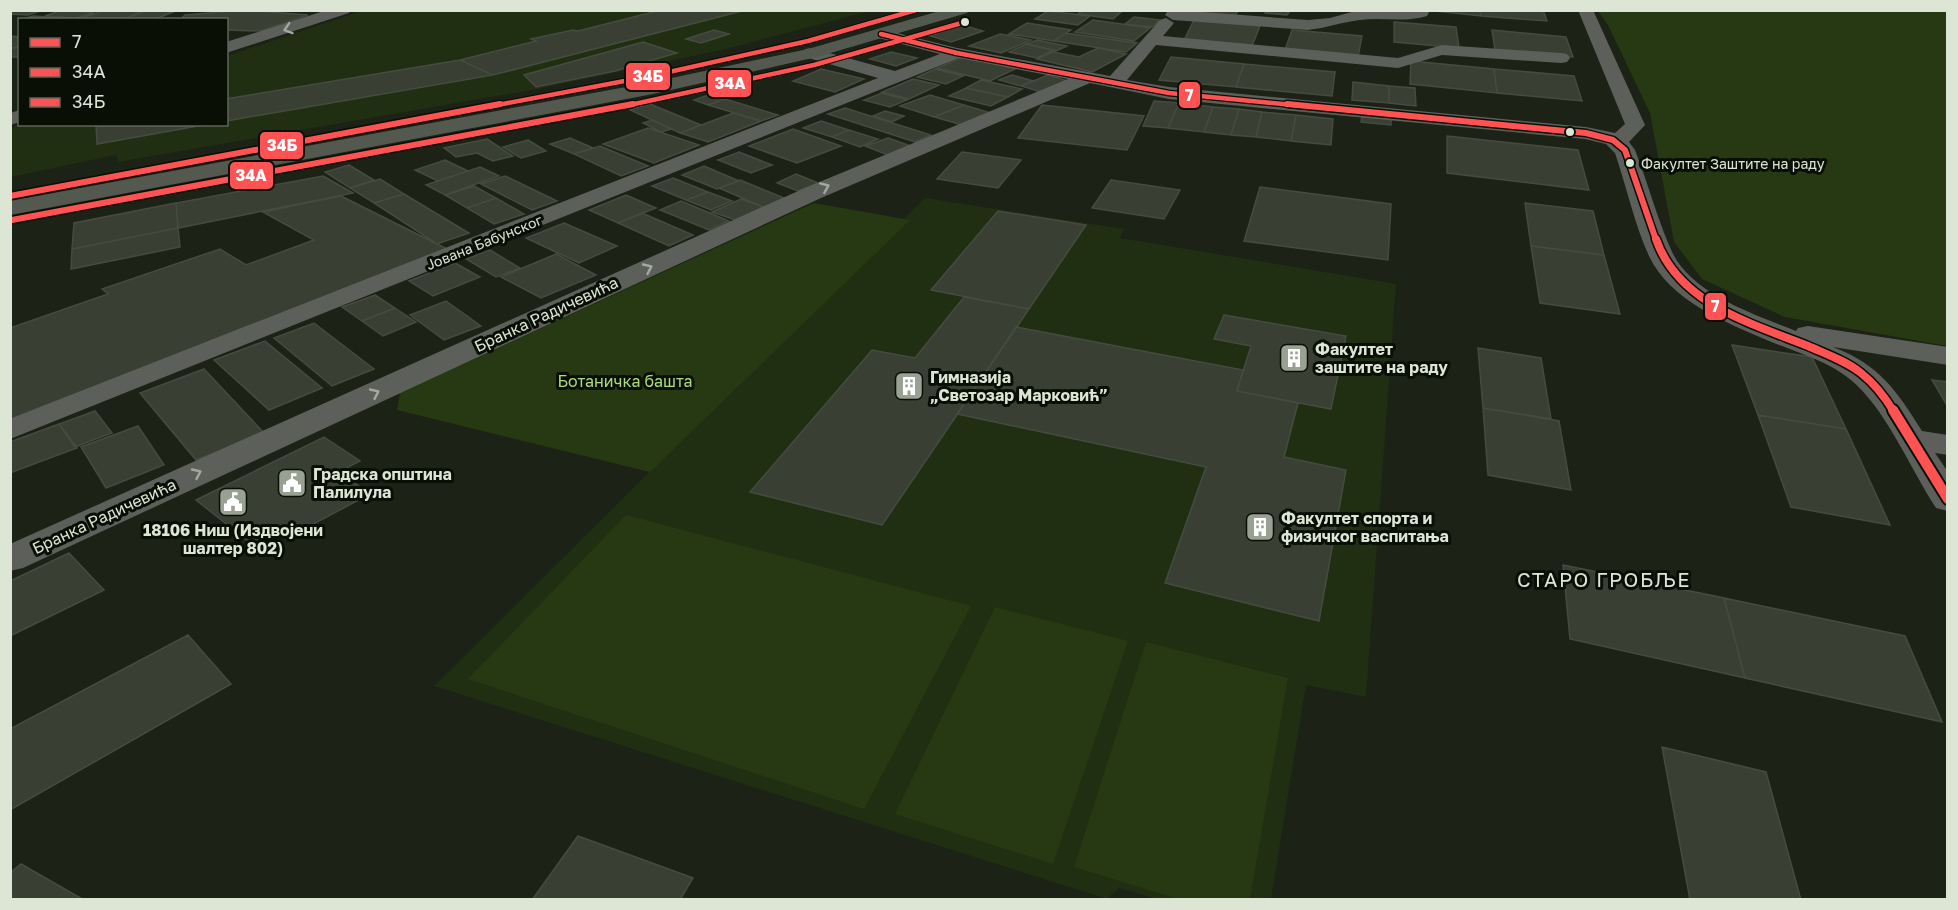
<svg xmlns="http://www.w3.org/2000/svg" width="1958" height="910" font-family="'Golos Text',sans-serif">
<rect width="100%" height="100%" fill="#1c2215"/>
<path fill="#202e11" d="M361,11H870L726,49L538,89L118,162L116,155L11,177L10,128L20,124H226L227,56Z
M925,198L1124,229L1120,238L1396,284L1366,697L1306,685L1271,899H1157L1119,888L1107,899L434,686Z"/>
<path fill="#273912" d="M1598,11H1947V346L1785,317L1702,279L1674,242L1650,113L1608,25Z
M814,203L910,220L650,472L397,410L400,393Z
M626,515L971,606L864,809L468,679Z
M995,607L1128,641L1053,864L895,814Z
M1146,642L1288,678L1250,899H1178L1074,867Z"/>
<path fill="#3a3f34" stroke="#464b40" stroke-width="1.5" d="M10,10H43L28,15L10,14Z
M62,10H69L94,13L76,18L45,16Z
M105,10H147L121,20L79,19Z
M147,10H178L153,20H121Z
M245,10L308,15L260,31L226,30V20H180L185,15Z
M661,10L742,11L493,75L460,60L536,41L531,39L573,30L578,31Z
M1083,10H1108L1121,12L1113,19L1078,14Z
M1199,10H1238L1235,17L1197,13Z
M1267,10H1291L1287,15L1265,13Z
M1480,10H1543L1547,21L1481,16Z
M1480,10L1481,16L1425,10Z
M1048,11L1090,16L1078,25L1035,19Z
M33,16L62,18L20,20Z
M1134,17L1160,20L1152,27L1125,24Z
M1093,20L1150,28L1134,41L1075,32Z
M1194,20L1260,26L1252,46L1184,40Z
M1394,22L1456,27L1459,48L1394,42Z
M1027,23L1071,30L1054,41L1009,34Z
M962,25L983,31L951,42L930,36Z
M714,30L729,34L701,43L686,39Z
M1292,30L1362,36L1358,57L1285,50Z
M1492,30L1566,37L1573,57L1495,50Z
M1066,33L1137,43L1126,52L1054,41Z
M1000,34L1031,40L1001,53L969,46Z
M10,36L20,37V46L10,49Z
M1037,40L1067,46L1056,51L1026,44Z
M643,42L677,53L615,71L536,87L524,75Z
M1026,44L1054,50L1037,58L1009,52Z
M20,46V57H10V49Z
M1098,48L1126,54L1092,72L1037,59L1053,52L1079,57Z
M891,52L917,58L896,66L870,59Z
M963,57L1015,69L990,81L937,68Z
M1171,57L1244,64L1236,87L1159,80Z
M460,60L493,75L226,121V99Z
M1411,61L1494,69L1497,93L1410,84Z
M1244,64L1335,72L1332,96L1236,87Z
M821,69L864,79L835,92L793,81Z
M935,69L963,76L946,84L917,77Z
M1494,69L1574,76L1582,101L1497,93Z
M1012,75L1033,81L1021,86L999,80Z
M1048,75L1071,82L1044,93L1021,86Z
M913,79L939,85L909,99L882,92Z
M981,80L1022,89L1008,97L966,88Z
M1353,82L1389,86V103L1352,100Z
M1389,86L1415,88L1416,106L1389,103Z
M966,88L1008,97L991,106L949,96Z
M882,93L907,100L890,107L864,100Z
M711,94L725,99L708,105L694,100Z
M930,95L964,105L934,117L900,106Z
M725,99L778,115L761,121L708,105Z
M1154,101L1179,103L1168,128L1143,126Z
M1179,103L1213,107L1204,132L1168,128Z
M650,104L701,125L680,133L630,110Z
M964,105L991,113L962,125L934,117Z
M1042,105L1144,116L1127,150L1018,138Z
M1213,107L1239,109L1231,135L1204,132Z
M845,108L931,135L915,142L828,114Z
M1239,109L1262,112L1256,137L1231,135Z
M885,111L904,116L892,122L873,116Z
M1262,112L1296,115L1291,141L1256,137Z
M733,113L761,121L708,142L680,133Z
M1296,115L1333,119L1331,145L1291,141Z
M1362,116L1391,119V125L1361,122Z
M653,120L671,129L661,132L643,123Z
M821,121L849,130L832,137L803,128Z
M96,124H209L97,144Z
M648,128L699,145L654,163L603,144Z
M793,129L841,146L797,163L749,146Z
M849,130L878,139L860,147L832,137Z
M1447,136L1578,150L1589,190L1447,173Z
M570,138L593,148L574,154L550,144Z
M888,138L911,146L888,155L865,146Z
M487,139L513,156L493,161L477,153L456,157L444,148Z
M528,140L546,151L521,158L503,147Z
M600,146L648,166L621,176L574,154Z
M739,152L772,165L751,173L718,160Z
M962,152L1021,160L998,188L937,179Z
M445,160L468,171L438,181L415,170Z
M349,165L374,180L350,188L325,172Z
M704,166L739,181L717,189L682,175Z
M480,167L499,176L445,195L426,185Z
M796,174L818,183L798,191L777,183Z
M323,176L353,193L178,228L176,203Z
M505,176L557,201L532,210L481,184Z
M673,178L708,192L686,200L652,186Z
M380,179L404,194L374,203L350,188Z
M740,180L784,198L763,207L719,188Z
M1111,180L1180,190L1164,219L1092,208Z
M474,186L496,198L467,208L445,195Z
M1260,187L1391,204L1388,260L1244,241Z
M708,192L732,201L711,210L686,200Z
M404,194L469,233L437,244L374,203Z
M626,195L656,208L618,223L589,210Z
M341,196L447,249L10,419V328L108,294L102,289L220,249L246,265L314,240L263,212Z
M496,198L524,214L494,224L467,208Z
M741,199L763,207L735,220L712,212Z
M681,201L729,221L709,230L660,210Z
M176,203L178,228L72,249L74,223Z
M1525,203L1593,211L1604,255L1531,246Z
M998,211L1086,225L1029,309L931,290Z
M642,213L693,235L669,246L618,223Z
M564,223L617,246L579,263L526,238Z
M178,228L180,247L71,269L72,249Z
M1531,246L1604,255L1620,314L1540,303Z
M490,250L520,268L496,277L466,259Z
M556,254L596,275L541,298L501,277Z
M455,263L480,277L433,296L409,281Z
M375,295L395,308L362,321L342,307Z
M964,297L1029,309L882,525L750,492L872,350L915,358Z
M446,301L481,326L444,340L410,315Z
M395,308L416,322L383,336L362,321Z
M1224,315L1346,336L1331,409L1237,391L1251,346L1214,339Z
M314,323L374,369L332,386L274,338Z
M1016,327L1243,370L1237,391L1298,403L1284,457L1346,470L1319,621L1165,583L1206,467L957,414Z
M265,341L322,388L269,410L214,360Z
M1732,345L1812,357L1846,429L1758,415Z
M1478,348L1541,358L1551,419L1483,408Z
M204,369L264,433L196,460L140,393Z
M1932,380L1948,382V407Z
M1483,408L1559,421L1571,490L1488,475Z
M95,411L112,433L75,447L59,424Z
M1758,415L1846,429L1890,525L1791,507Z
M59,424L77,448L10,473V442Z
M138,426L164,465L106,488L81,447Z
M324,437L360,461L339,472L370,494L304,529L295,523L253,545L196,500Z
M69,553L104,590L10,636V581Z
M1563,565L1724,598L1745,678L1570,639Z
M1724,598L1905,636L1942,722L1745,678Z
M188,635L231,684L10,810V729Z
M1662,747L1766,772L1801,900H1690Z
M578,836L693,878L680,900H532Z
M21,864L84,900H10V873Z"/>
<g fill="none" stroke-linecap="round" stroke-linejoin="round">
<path fill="#5d605a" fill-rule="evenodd" d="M327,10H351L349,13L226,53V42Z
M1175,10L1308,20L1330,18L1359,10H1430L1427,16C1405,23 1383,17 1360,20C1342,22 1326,28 1308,30L1173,20L1165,15L1167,12Z
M1578,10H1593L1645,125L1629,142L1635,150C1648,183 1658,222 1673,254C1694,295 1756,315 1796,331L1798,328L1808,326L1948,347V365L1833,347C1880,365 1896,390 1922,431L1948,435V455L1935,453L1948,472V511L1936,508C1910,468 1886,409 1851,380C1828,361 1796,352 1769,341C1727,323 1670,301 1649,256C1635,226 1626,185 1615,153L1606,144L1585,139L1169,99L1090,83L821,198L23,568L10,571V544L805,188L1068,79L959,58L10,439V419L878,78L805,57L802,53L805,49L811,48L895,71L940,54L875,37L873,34L875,31L881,29L957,48L1110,76L1160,20L1166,18L1174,23L1163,36L1398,58L1442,45L1561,53L1567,54L1570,58L1567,62L1561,63L1442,55L1398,68L1156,45L1127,80L1169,87L1586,127L1615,133L1625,124Z
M20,110V122L10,125V113Z"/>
<path fill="#545950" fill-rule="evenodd" d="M943,10H969L967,13L817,57L653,94L10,215V201L653,82L808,49Z"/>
<g stroke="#0a0f05" stroke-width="7">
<path id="bus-1-far3" d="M881,34L957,53L1169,93L1303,106"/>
</g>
<g stroke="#0a0f05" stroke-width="9">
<path id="bus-1-far2" d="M1287,104L1586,133L1613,140L1625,150L1656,240"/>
</g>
<g stroke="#0a0f05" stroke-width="11">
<path id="bus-1-far1" d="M1656,239C1678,303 1750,323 1808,346C1826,354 1846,361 1861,373C1875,384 1885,397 1894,412"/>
</g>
<g stroke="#0a0f05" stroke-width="14">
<path id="bus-1" d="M1893,410L1948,499"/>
</g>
<g stroke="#0a0f05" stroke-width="7">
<path id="bus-2-far1" d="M625,106L814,65L965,22"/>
</g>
<g stroke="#0a0f05" stroke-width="9">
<path id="bus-2" d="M12,220L633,104"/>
</g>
<g stroke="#0a0f05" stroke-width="7">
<path id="bus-3-far1" d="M492,106L651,76L808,41L916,10"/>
</g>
<g stroke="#0a0f05" stroke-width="9">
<path id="bus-3" d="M10,196L500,104"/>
</g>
<use href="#bus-1-far3" stroke="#ff5353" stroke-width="4.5"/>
<use href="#bus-1-far2" stroke="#ff5353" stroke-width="6"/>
<use href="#bus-1-far1" stroke="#ff5353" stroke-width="8"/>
<use href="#bus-1" stroke="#ff5353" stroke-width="10"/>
<use href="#bus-2-far1" stroke="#ff5353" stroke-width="4.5"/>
<use href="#bus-2" stroke="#ff5353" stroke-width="6"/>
<use href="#bus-3-far1" stroke="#ff5353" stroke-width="4.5"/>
<use href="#bus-3" stroke="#ff5353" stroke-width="6"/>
</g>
<defs><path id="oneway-chevron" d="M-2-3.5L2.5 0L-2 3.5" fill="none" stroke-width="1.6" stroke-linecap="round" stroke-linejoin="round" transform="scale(1.5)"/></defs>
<g stroke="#a3a99e">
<use href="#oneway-chevron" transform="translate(288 29) rotate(162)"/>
<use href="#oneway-chevron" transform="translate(825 187) rotate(-23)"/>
<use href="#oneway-chevron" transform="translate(648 268) rotate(-25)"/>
<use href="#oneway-chevron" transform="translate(375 393) rotate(-25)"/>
<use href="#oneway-chevron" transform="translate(197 473) rotate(-25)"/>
</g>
<defs>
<g id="building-square" transform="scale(1.5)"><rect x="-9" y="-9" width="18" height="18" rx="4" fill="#99a192" stroke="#0a0f05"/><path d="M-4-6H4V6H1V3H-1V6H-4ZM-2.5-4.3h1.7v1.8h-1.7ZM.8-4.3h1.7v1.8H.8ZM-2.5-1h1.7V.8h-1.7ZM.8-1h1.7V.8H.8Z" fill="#fff"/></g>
<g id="civic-square" transform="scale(1.5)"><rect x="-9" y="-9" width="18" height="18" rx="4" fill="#99a192" stroke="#0a0f05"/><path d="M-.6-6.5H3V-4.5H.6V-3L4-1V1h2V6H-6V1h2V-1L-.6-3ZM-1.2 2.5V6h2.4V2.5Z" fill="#fff"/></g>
</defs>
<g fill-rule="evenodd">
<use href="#building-square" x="1294" y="358"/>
<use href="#building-square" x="909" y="386"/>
<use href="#civic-square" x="292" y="483"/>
<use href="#civic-square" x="233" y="502"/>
<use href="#building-square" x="1260" y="527"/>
</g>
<g fill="#dde5d5" stroke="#0a0f05" stroke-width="2">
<circle cx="965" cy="22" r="5"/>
<circle cx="1570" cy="132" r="5"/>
<circle cx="1630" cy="163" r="5"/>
</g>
<g text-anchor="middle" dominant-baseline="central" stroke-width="6" stroke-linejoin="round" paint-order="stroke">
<g font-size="14" fill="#dde5d5" stroke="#0a0f05" text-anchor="start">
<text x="1641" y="163">Факултет Заштите на раду</text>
</g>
<g font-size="14" fill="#dde5d5" stroke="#0a0f05">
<text transform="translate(484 242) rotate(-22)">Јована Бабунског</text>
</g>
<g font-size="16" fill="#dde5d5" stroke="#0a0f05">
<text transform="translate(546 314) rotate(-25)">Бранка Радичевића</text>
<text transform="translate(104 516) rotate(-25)">Бранка Радичевића</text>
</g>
<g font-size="16" font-weight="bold" fill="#dde5d5" stroke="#0a0f05" text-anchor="start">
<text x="1315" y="349">Факултет<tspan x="1315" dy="18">заштите на раду</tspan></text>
<text x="930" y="377">Гимназија<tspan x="930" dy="18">„Светозар Марковић”</tspan></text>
<text x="313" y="474">Градска општина<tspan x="313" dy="18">Палилула</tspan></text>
<text x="1281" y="518">Факултет спорта и<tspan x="1281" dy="18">физичког васпитања</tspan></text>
<text x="233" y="530" text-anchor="middle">18106 Ниш (Издвојени<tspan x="233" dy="18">шалтер 802)</tspan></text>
</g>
<g font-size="16" fill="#acdd79" stroke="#0a0f05">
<text x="625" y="381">Ботаничка башта</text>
</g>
<g font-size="20" letter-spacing="1.5" fill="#dde5d5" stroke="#0a0f05">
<text x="1604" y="579">СТАРО ГРОБЉЕ</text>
</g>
</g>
<g stroke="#0a0f05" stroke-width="2">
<rect x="625" y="62" width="46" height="29" rx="6" fill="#ff5353"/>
<rect x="707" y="69" width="45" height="29" rx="6" fill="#ff5353"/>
<rect x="1178" y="81" width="23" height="28" rx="6" fill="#ff5353"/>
<rect x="259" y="131" width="45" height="29" rx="6" fill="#ff5353"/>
<rect x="229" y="161" width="45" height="29" rx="6" fill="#ff5353"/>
<rect x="1704" y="292" width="23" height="29" rx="6" fill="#ff5353"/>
</g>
<g font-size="16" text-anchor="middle" font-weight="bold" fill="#fff">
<text x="648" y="82">34Б</text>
<text x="730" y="89">34А</text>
<text x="1189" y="101">7</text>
<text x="282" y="151">34Б</text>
<text x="251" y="181">34А</text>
<text x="1715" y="312">7</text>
</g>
<rect width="1958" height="910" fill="none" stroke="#dde5d5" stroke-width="24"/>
<rect x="18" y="18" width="210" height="108" fill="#0a0f05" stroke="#5e6558" stroke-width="1.5"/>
<rect x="30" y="38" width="30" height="9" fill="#ff5353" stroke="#5e6558" stroke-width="1.5"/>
<text x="72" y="48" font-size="18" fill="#dde5d5">7</text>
<rect x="30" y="68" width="30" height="9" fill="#ff5353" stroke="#5e6558" stroke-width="1.5"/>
<text x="72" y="78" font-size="18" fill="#dde5d5">34А</text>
<rect x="30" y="98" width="30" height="9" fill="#ff5353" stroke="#5e6558" stroke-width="1.5"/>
<text x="72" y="108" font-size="18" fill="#dde5d5">34Б</text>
</svg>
